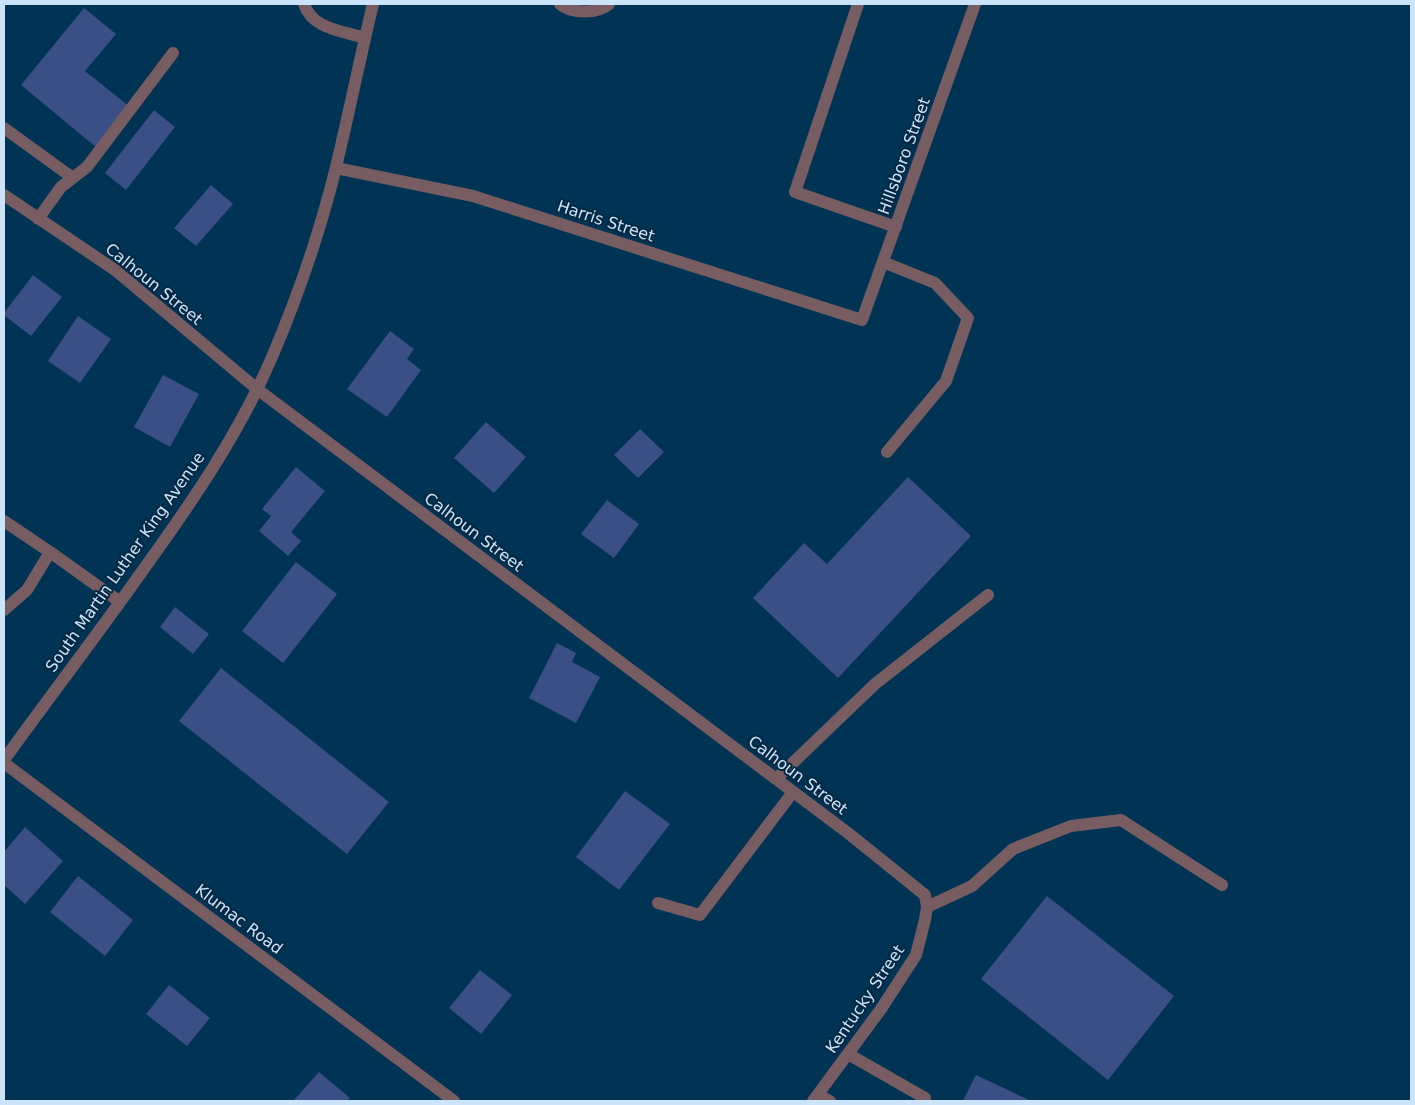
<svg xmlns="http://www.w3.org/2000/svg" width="1415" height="1105" font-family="'DejaVu Sans',sans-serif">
<rect width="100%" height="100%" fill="#013355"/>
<path fill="#394f85" d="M84,8L116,34L85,71L130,107L97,148L21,85Z
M154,110L175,127L126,190L105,173Z
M211,185L233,204L196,246L174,228Z
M33,275L62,297L31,336L4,315V313Z
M78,316L111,339L80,383L48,361Z
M390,331L414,349L407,359L421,370L387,417L347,389Z
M163,375L199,394L170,447L134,427Z
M486,422L526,457L494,493L454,458Z
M640,429L664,452L638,478L614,455Z
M296,467L325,491L291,532L301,541L288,556L259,531L271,516L262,509Z
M908,477L971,536L838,678L753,598L804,543L827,564Z
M607,500L639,524L614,558L581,534Z
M296,562L337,594L283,663L242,631Z
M175,607L209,634L193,654L160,627Z
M557,643L576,653L572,662L600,677L576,723L529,698Z
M221,668L389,802L347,854L179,721Z
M625,791L670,824L619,890L576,857Z
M25,827L63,861L25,904L4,885V852Z
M78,876L133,920L105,956L50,912Z
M1047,896L1174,996L1108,1080L981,979Z
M480,970L512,995L481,1034L449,1008Z
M169,985L210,1018L187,1046L146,1014Z
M319,1072L350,1098L347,1101H293Z
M976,1075L1031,1101H963Z"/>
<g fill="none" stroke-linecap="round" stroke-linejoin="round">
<path stroke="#775d62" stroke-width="12" d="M304,4C312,29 343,31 365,38
M560,4C571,14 598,14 609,4
M858,4L795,192L896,227
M4,128L73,178
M336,168L473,196L862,320L975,4
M4,195L115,270L257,389L848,833L925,895L927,907L925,920L916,955L881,1009L813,1101
M38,219L61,187L87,167L173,53
M883,262L935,283L968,318L946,381L887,452
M4,521L50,552
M4,610L27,590L50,552L120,602
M4,760C50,696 98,634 143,570C192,502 239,434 272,357C298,296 320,232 336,167C349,113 360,58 373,4
M4,763L454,1101
M776,779L875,684L988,595
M658,903L700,915L793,792
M927,907L972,886L1013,849L1071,826L1121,820L1222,885
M848,1054L925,1098
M818,1095L830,1101"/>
</g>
<g text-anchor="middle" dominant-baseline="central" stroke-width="4" stroke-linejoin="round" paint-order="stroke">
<g font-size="16" fill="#cce4fa" stroke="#052943">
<text transform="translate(904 156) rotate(-70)">Hillsboro Street</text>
<text transform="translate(606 221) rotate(18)">Harris Street</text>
<text transform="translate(154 284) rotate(39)">Calhoun Street</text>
<text transform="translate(474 532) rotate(37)">Calhoun Street</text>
<text transform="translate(125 562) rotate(-55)">South Martin Luther King Avenue</text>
<text transform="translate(798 775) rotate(37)">Calhoun Street</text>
<text transform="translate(239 919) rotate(37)">Klumac Road</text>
<text transform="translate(865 999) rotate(-56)">Kentucky Street</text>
</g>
</g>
<rect width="1415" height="1105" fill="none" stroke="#cce4fa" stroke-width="10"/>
</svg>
